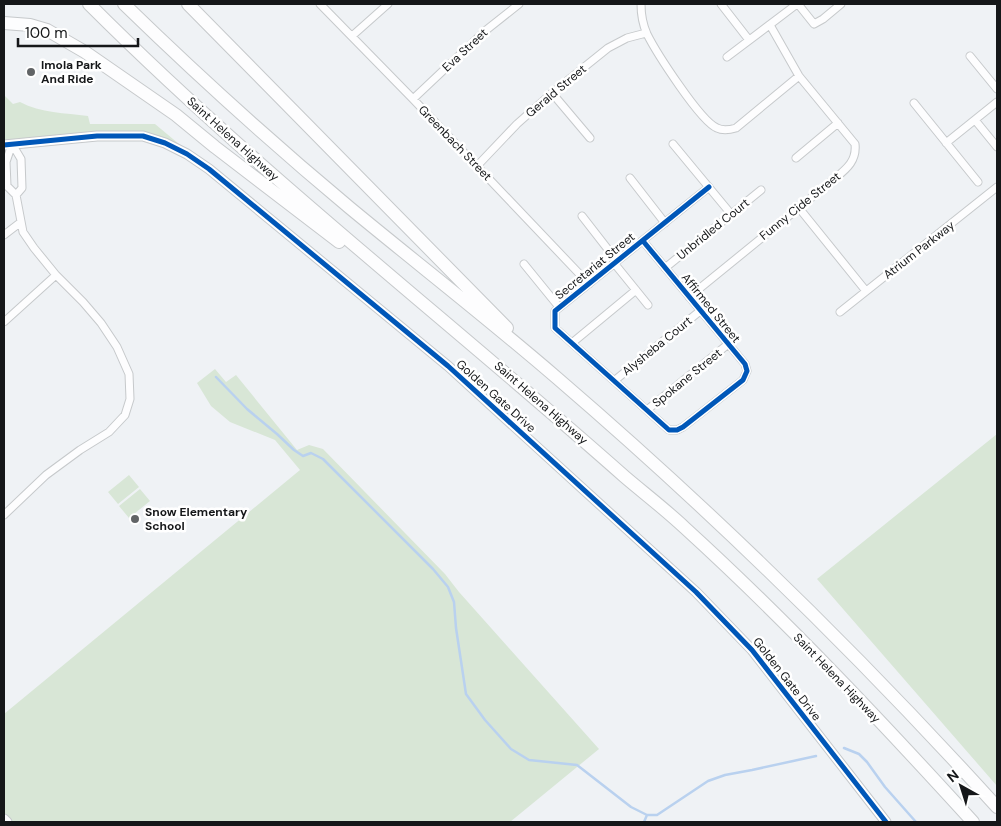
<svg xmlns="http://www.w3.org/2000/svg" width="1001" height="826" font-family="'DM Sans',sans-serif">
<rect width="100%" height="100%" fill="#eff2f5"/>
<path fill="#d8e6d6" d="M4,95L13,104L20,102C41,113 65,113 88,116L90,124H155L209,169L143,136L4,145Z
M215,369L226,382L236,375L297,450L309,445L323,449L445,574L459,592L599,749L510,822H7L4,819V714L300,470L275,440L230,422L211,406L197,383Z
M997,434V786L817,579Z
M129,475L139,487L118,504L108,492Z
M140,489L150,501L129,518L119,506Z"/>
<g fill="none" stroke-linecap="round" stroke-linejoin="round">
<path stroke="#b9d1ef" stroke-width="2.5" d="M216,377L247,409L277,434L294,450L303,456L311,453L323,459L433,569L448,587L454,602L456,628L466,694L485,720L511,749L529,760L577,765L631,807L647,815L644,822
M844,748L859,754L867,762L885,787L916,822
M647,815H657L708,781L725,775L752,770L816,756"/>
<g stroke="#c6c9cb" stroke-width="9">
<path id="minor" d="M320,4L413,99L589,284
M641,4C641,14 643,25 647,34C656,52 700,121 717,128C723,131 729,130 736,128L799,76
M721,4L749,40
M798,4L814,24L823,19L841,4
M352,36L388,4
M970,56L997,89
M727,57L797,4
M552,93L590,138
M413,99L485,31L519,4
M914,103L978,182
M975,120L997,147
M946,143L997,102
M12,144L6,162L7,186L16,195L23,232L34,248L56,275
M12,144L21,159L22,188L16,195
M673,144L731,214
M796,158L838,123
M477,166L517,124L552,93L608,48L627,38L646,33
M630,178L665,223
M799,208L866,291
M582,216L617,261
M4,235L21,222
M643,241L745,364L747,371L743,380L683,427L677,430H669L555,328V311L709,187
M614,263L648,305
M524,264L559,307
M665,268L761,190
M689,297L833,180C845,170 857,162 855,144L799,76L770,25
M840,312L997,187
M4,322L56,275L83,302L101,323L117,347L129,374L130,399L125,415L109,432L80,450L46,475L4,515
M572,343L636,290
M614,381L700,311
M647,410L727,345"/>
</g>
<g stroke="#c6c9cb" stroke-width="11">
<path id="tertiary" d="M4,145L97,136H143L165,143L187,154L209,169L448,366L696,592L752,650L886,822
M4,819L7,822"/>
</g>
<g stroke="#c6c9cb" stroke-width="14">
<path id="motorway" d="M89,4C258,173 447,319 625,477C645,494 666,510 685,528C786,620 881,721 973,822
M124,4C197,75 272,143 350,208C419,265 490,320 557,378C713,512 860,656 997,807
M188,4L507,328
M4,23L30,25L47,30L85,52L176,115L215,147L339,242"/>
</g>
<use href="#minor" stroke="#fdfdfe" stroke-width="7"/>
<use href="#tertiary" stroke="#fdfdfe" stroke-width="9"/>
<use href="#motorway" stroke="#fdfdfe" stroke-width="12"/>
<g stroke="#fff" stroke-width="8">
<path id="cycleway" d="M4,145L97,136H143L165,143L187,154L209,169L448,366L696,592L752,650L886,822
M643,241L745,364L747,371L743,380L683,427L677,430H669L555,328V311L709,187"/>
</g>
<use href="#cycleway" stroke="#0057b8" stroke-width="5"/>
</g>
<g fill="#616466" stroke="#fff" stroke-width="2">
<circle cx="31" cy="72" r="5"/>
<circle cx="135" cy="519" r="5"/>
</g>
<g text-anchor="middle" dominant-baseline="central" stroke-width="5" stroke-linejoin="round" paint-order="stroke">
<g font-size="12" fill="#151719" stroke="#fff">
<text transform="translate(465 50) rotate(-43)">Eva Street</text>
<text transform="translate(556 91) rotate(-40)">Gerald Street</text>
<text transform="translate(233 139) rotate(42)">Saint Helena Highway</text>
<text transform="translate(455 143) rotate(46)">Greenbach Street</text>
<text transform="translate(800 206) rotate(-39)">Funny Cide Street</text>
<text transform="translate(713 229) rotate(-39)">Unbridled Court</text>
<text transform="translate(919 250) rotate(-38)">Atrium Parkway</text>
<text transform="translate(595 266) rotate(-39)">Secretariat Street</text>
<text transform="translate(711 308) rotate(51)">Affirmed Street</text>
<text transform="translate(657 346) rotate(-39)">Alysheba Court</text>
<text transform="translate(687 378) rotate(-39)">Spokane Street</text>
<text transform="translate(496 396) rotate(42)">Golden Gate Drive</text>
<text transform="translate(541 403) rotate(41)">Saint Helena Highway</text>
<text transform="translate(837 678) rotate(46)">Saint Helena Highway</text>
<text transform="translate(787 679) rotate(52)">Golden Gate Drive</text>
</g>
<g font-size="12" font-weight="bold" fill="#151719" stroke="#fff" text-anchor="start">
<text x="41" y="65">Imola Park<tspan x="41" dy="14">And Ride</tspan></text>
<text x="145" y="512">Snow Elementary<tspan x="145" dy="14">School</tspan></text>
</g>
</g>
<rect width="1001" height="826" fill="none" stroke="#151719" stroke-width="10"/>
<g transform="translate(961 786) rotate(321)" stroke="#ffffff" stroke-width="4" paint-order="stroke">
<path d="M0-4L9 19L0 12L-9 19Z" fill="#151719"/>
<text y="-8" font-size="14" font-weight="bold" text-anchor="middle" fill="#151719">N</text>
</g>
<path d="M18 38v8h120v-8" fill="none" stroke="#151719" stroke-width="2.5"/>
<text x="25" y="38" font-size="15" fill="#151719" stroke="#ffffff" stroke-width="4" paint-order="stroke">100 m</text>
</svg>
